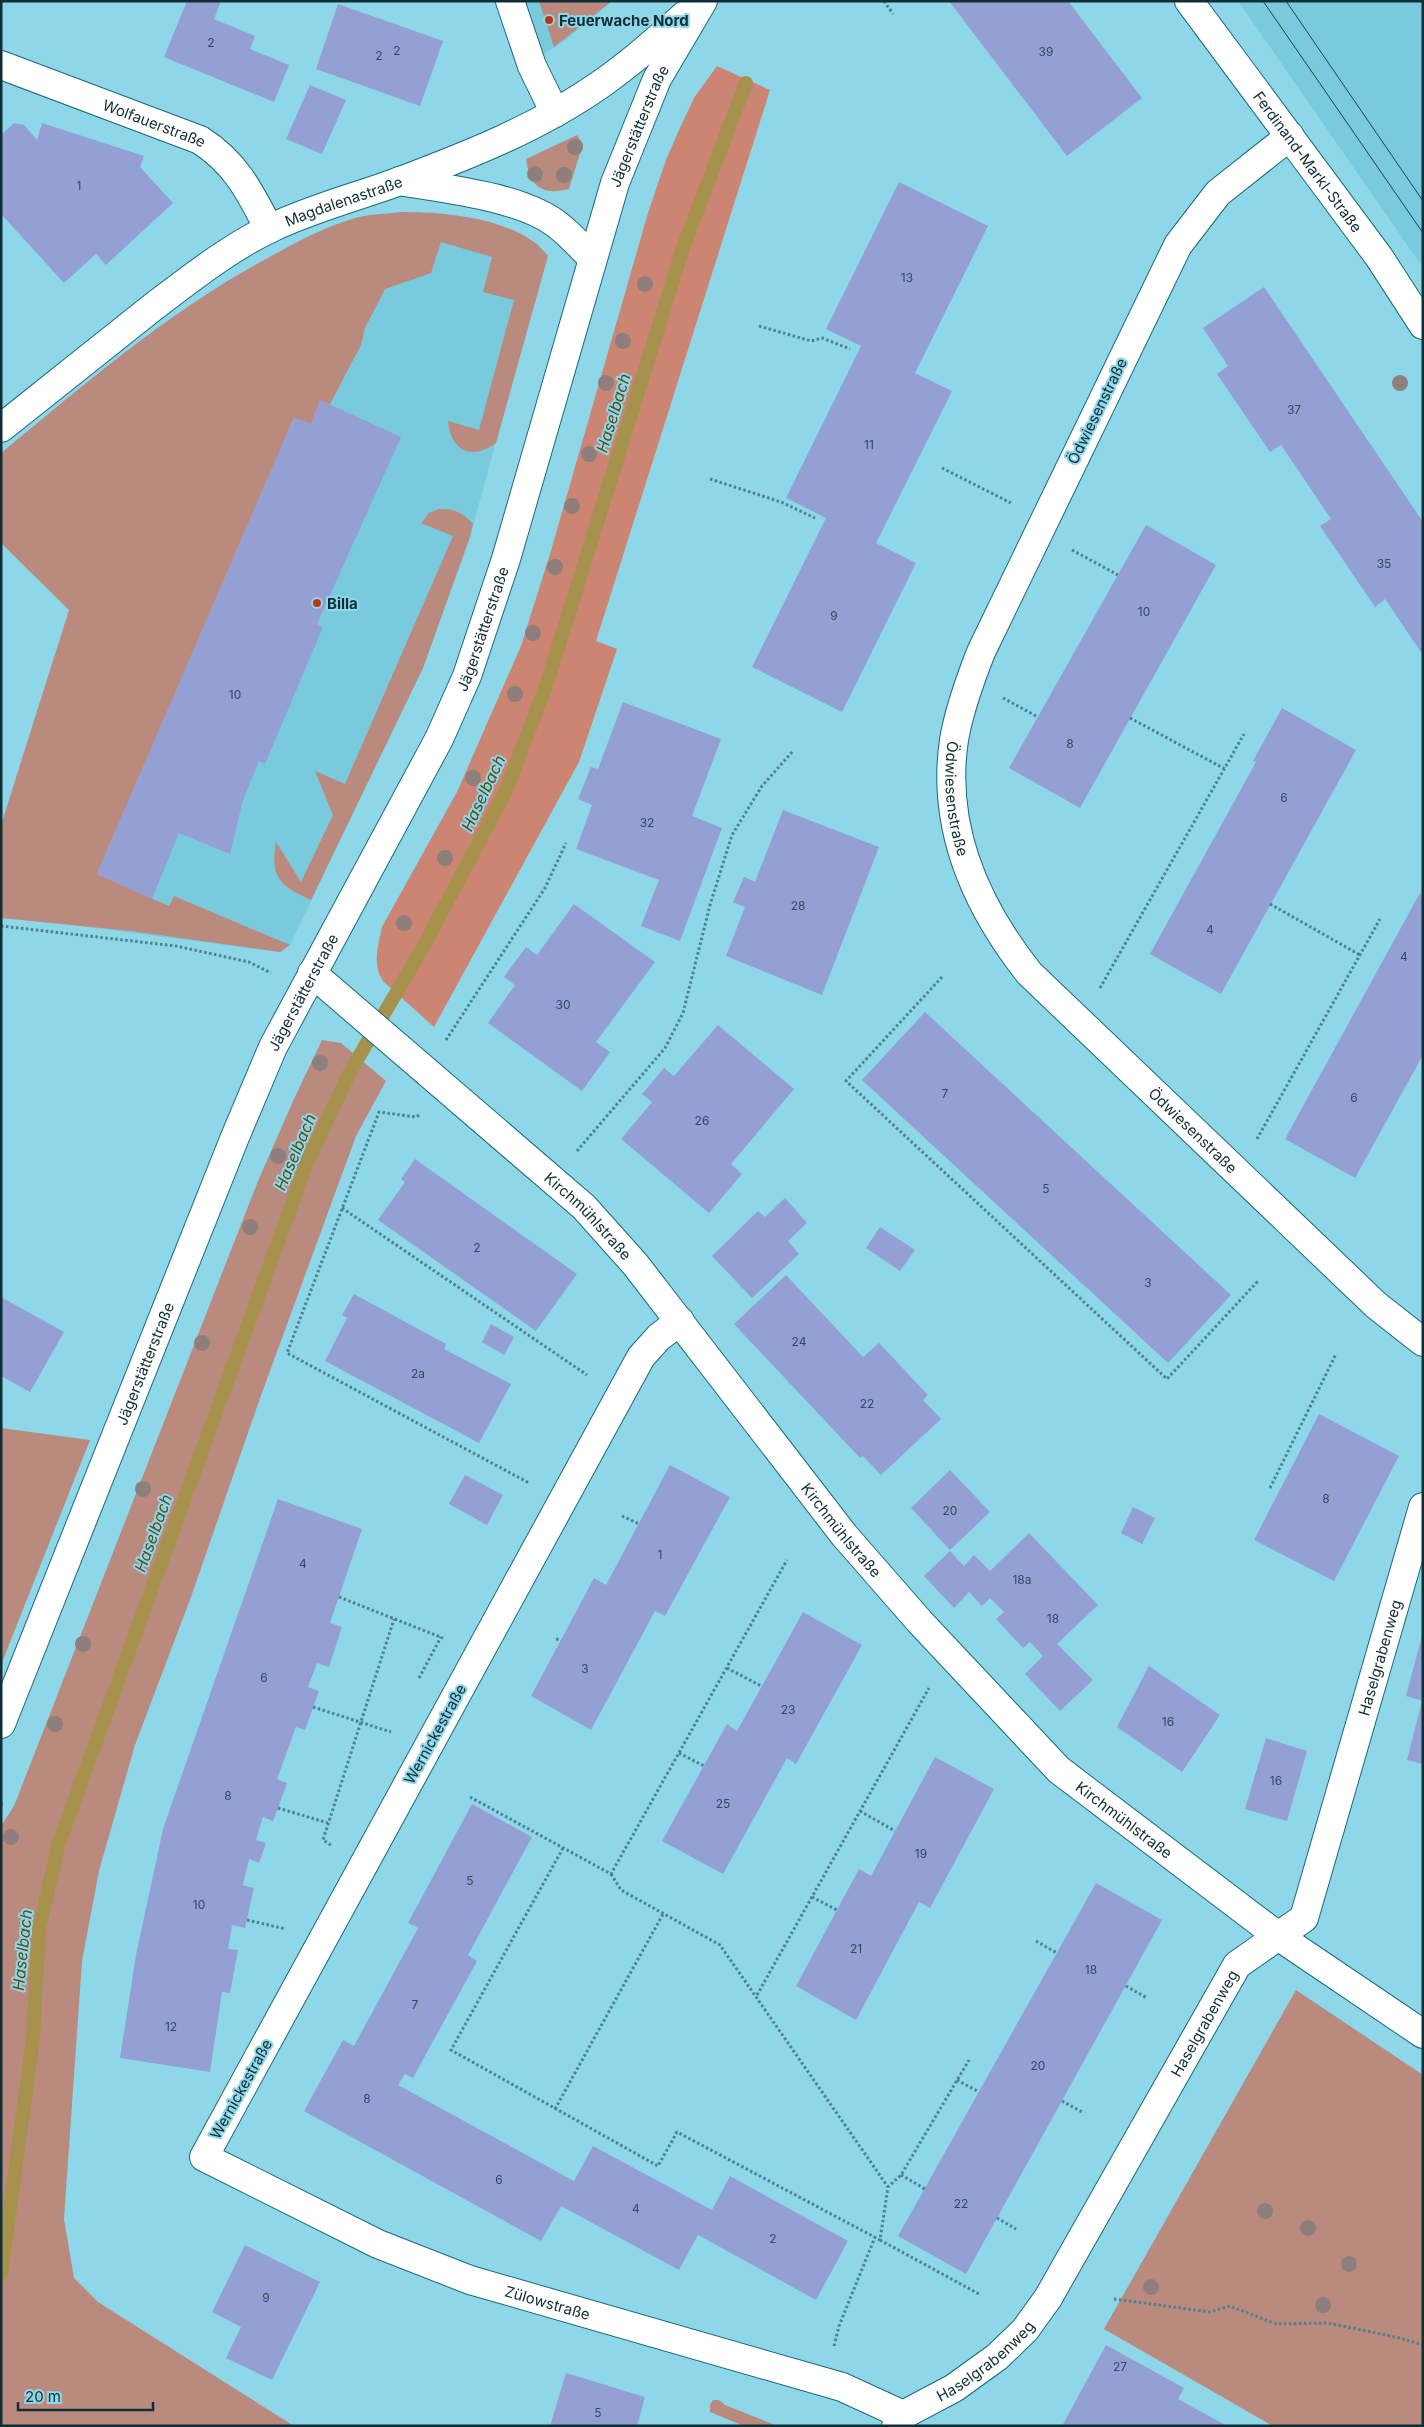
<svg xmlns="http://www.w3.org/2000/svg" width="1424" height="2427" font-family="Inter,sans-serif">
<rect width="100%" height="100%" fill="#8ed7e8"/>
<path fill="#78cadc" d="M504,1H612L567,39L520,70Z
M1238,1H1423V267L1417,259Z
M431,212L470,218L504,227L539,244L502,420L470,537L423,668L290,945L280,952L56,923L313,296Z"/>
<path fill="#bb8a7f" d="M539,1H612L554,47Z
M577,135L583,144L569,189C541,196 530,186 526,159Z
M401,212C446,212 519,218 548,256L496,443C471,461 451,451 448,421L479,430L514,300L483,292L492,257L441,242L431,273L385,289L365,328L361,345L330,404L320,401L311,424L294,418L97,874L169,906L174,896L290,945L280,952L131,931L1,918V825L69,610L1,543V453C86,383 169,311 266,259C293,244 322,228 352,219C367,214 385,214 401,212Z
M439,509C455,508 463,513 473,524L470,537L423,668L311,900C280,886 270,878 276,842L301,882L333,815L315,771L345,784L453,536L421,523L429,513Z
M322,1040L341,1043L386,1081L356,1136L259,1401L191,1597L135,1745L99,1871L82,1961L64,2219L74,2278L98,2302L294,2426H1V1826L14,1806L258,1181L293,1101Z
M1,1428L90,1440L1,1665Z
M1296,1990L1423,2075V2426H1273L1104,2329Z
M713,2400H719L725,2405L778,2426H744L710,2412V2405Z"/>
<path fill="#cc8473" d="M717,66L770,90L596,641L617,649L579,762L434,1027L383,981C372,964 378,946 382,927L457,792L521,646L550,554L648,213L666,160L679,130L694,98Z"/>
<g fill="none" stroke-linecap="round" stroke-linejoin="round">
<path stroke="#a6924d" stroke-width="14" d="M1,2274L33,2039L39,1929L59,1843L308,1160L351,1070L422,949L505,793L546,686L684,245L746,83"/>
</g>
<path fill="#94a0d3" d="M187,1H221L214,19L255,36L250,49L289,65L274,102L164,57Z
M949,1H1068L1142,98L1067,156Z
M338,4L443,41L420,106L316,69Z
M310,85L346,100L322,154L286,139Z
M14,123L24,125L37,140L42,123L144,156L140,167L173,203L106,265L96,254L64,283L1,214V135Z
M899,182L988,226L915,373L952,391L876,543L916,563L842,712L752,667L826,518L786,498L861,346L826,329Z
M1264,287L1423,522V655L1385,599L1375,607L1320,526L1331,519L1281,445L1270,452L1217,374L1228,366L1203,328Z
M320,400L401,437L317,624L323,627L265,764L259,761L243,800L230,854L179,833L152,899L97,874L294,417L311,424Z
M1146,525L1216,565L1080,808L1009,768Z
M623,702L721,739L692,816L722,828L680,941L641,926L659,880L576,849L592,805L578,799L591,767L598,769Z
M1282,708L1356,750L1221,994L1150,954L1256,762L1253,761Z
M783,810L879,847L822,995L726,956L745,907L733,902L744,877L755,882Z
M1420,893L1423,895V1055L1355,1178L1285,1139Z
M574,904L655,962L596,1042L610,1052L582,1091L488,1023L515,985L504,977L526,947L537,955Z
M925,1012L1231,1295L1168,1363L862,1080Z
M718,1025L794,1089L731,1164L742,1174L709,1213L621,1139L652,1102L642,1094L664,1068L674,1076Z
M415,1159L577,1274L536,1331L378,1220L405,1182L401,1179Z
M785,1198L807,1223L788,1241L799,1254L752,1298L712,1256L758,1211L765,1217Z
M880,1227L915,1250L900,1271L866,1248Z
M786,1275L863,1357L879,1343L928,1395L923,1400L941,1419L881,1475L863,1456L860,1458L734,1324Z
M354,1294L446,1344L444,1349L511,1384L479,1443L325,1361L347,1318L342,1315Z
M1,1297L64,1332L30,1392L1,1376Z
M491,1324L514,1337L504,1355L482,1342Z
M1319,1414L1399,1456L1334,1581L1254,1540Z
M670,1465L730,1497L665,1616L655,1611L591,1730L531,1696L594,1578L606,1585Z
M950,1470L990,1512L950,1550L911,1508Z
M465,1475L503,1495L487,1525L449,1504Z
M278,1499L362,1529L330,1623L342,1627L329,1667L317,1663L308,1687L319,1691L305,1730L296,1727L277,1779L287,1783L278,1808L273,1821L263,1817L256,1840L266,1843L259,1863L249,1859L243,1885L254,1888L245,1928L232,1925L228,1949L238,1950L230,1993L222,1992L210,2072L120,2058L136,1955L163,1829Z
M1133,1507L1155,1518L1142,1544L1121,1533Z
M1029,1533L1098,1605L1057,1644L1093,1680L1060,1711L1025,1674L1043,1656L1030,1642L1023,1648L996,1619L1004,1612L990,1598L982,1606L969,1592L954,1608L924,1576L950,1551L964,1566L974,1555L990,1571Z
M803,1612L862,1645L796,1764L787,1758L723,1874L662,1841L727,1724L737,1731Z
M1422,1636H1423V1701L1406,1696Z
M1149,1666L1220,1715L1182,1772L1117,1727Z
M1422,1701H1423V1764L1407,1760Z
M1266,1738L1307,1751L1287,1821L1245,1809Z
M935,1757L994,1789L930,1908L919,1902L856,2020L796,1986L859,1869L871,1876Z
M472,1804L532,1837L468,1955L477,1961L413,2078L405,2074L398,2085L574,2181L593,2146L712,2210L730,2176L848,2241L816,2300L698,2235L679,2270L561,2206L541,2241L304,2111L343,2040L354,2046L418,1928L408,1923Z
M1096,1883L1162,1920L966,2274L898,2236Z
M245,2245L320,2282L272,2380L226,2358L241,2327L212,2312Z
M1106,2345L1184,2388L1178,2399L1227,2426H1062Z
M566,2373L645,2397L637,2426H550Z"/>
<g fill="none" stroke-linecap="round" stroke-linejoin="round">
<g stroke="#1a6978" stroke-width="30">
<g id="minor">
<path d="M510,1L532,66L555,113"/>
<path id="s1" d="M1189,1L1379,257L1423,325"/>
<path id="s2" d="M1,65L200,140C236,163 250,192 269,229"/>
<path id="s3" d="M1290,136L1218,193L1178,245L981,652C970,680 959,710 954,740C941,827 976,906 1029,973L1376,1305L1423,1342"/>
<path d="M399,181C445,189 517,196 555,223C569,233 580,246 592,258"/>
<path id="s4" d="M1,428C52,388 102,347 153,307C190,279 229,248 271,228C313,208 357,197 400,181C469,155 540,127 601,84C631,63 658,39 685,15"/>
<path id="s5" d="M312,973L584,1207L635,1264L844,1535L920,1622L1059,1770L1278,1936L1423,2034"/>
<path id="s6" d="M680,1321L659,1337L641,1357L204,2157L378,2244L470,2280L842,2387L903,2415"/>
<path id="s7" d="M1,1724L235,1137L273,1047L439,739L467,676L506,559L615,183L657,79L703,1"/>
<path id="s8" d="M896,2426L903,2415L954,2388L997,2357L1025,2330L1048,2298L1237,1965L1304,1918L1423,1507"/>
</g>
</g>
<path stroke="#4e818d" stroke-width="3" stroke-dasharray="2.5 2.5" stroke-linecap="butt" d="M884,1L893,14
M759,326L811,341L822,338L850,349
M942,468L1011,503
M710,479L781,502L815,518
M1072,550L1118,575
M1003,698L1038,717
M1130,718L1225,769
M1270,904L1360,955
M1,926L176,946L249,962L271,973
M942,977L846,1081L1167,1379L1258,1281
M1100,988L1244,734
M446,1040L545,888L566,843
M419,1115L416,1117L379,1112L287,1353L529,1483
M1257,1139L1380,919
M577,1151L665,1048L683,1013L710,905L732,835L762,786L793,751
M342,1208L587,1375
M1270,1488L1336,1354
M622,1516L639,1524
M339,1597L443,1638
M556,1639L561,1640
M727,1668L761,1686
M419,1678L441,1637
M313,1707L391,1732
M679,1753L704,1766
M470,1797L611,1874L787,1560
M1,1805L3,1801
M278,1808L328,1823
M860,1811L895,1831
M331,1845L323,1840L394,1619
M563,1848L451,2050L658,2166L677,2132L880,2240L888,2187L901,2175L969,2060
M611,1874L621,1890L720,1945L888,2187
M812,1897L837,1910
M247,1920L286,1929
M1036,1941L1057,1953
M1126,1986L1147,1998
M757,1995L929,1688
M957,2080L979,2092
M1062,2101L1082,2112
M555,2109L663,1914
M901,2175L925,2189
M997,2218L1016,2229
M880,2240L979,2294
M1114,2299L1210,2312L1230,2306L1276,2324L1328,2323L1400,2338L1423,2345
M834,2346L839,2326L875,2237"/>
<use href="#minor" stroke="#fff" stroke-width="28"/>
<path stroke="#1f424a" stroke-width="1" d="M1263,1L1423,233
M1286,1L1423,201"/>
</g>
<g fill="#8e7f7c">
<circle cx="575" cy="147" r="8"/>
<circle cx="535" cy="174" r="8"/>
<circle cx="564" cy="175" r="8"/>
<circle cx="645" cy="284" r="8"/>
<circle cx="623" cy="341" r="8"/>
<circle cx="606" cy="383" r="8"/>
<circle cx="1400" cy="383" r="8"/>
<circle cx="589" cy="454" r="8"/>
<circle cx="572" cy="506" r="8"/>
<circle cx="555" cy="567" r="8"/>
<circle cx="533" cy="633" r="8"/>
<circle cx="515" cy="694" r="8"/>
<circle cx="473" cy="778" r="8"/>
<circle cx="445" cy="858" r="8"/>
<circle cx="404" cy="923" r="8"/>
<circle cx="320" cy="1063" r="8"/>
<circle cx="278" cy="1156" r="8"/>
<circle cx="250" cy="1227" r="8"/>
<circle cx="202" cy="1343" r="8"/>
<circle cx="143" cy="1489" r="8"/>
<circle cx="83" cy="1644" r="8"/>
<circle cx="55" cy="1724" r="8"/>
<circle cx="11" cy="1837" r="8"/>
<circle cx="1265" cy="2211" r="8"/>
<circle cx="1308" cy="2228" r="8"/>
<circle cx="1349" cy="2264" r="8"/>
<circle cx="1151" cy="2287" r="8"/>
<circle cx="1323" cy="2305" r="8"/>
</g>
<g fill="#c03614" stroke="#8ed7e8" stroke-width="2">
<circle cx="549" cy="20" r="5"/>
<circle cx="317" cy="603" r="5"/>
</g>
<g text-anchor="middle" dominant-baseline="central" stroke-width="4" stroke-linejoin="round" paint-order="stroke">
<g font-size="12" fill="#314a5c">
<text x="211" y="42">2</text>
<text x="397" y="50">2</text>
<text x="1046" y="51">39</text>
<text x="379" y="55">2</text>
<text x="79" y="185">1</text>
<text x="907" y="277">13</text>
<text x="1294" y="409">37</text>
<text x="869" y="444">11</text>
<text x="1384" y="563">35</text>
<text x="1144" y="611">10</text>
<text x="834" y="615">9</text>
<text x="235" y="694">10</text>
<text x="1070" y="743">8</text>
<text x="1284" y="797">6</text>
<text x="647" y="822">32</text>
<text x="798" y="905">28</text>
<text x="1210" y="929">4</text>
<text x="1404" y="956">4</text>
<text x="563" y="1004">30</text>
<text x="945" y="1093">7</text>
<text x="1354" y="1097">6</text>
<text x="702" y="1120">26</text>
<text x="1046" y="1188">5</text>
<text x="477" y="1247">2</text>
<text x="1148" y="1282">3</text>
<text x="799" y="1341">24</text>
<text x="418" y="1373">2a</text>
<text x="867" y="1403">22</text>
<text x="1326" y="1498">8</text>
<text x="950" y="1510">20</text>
<text x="660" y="1554">1</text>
<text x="303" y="1563">4</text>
<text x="1022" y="1579">18a</text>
<text x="1053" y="1618">18</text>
<text x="585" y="1668">3</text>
<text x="264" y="1677">6</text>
<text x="788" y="1709">23</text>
<text x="1168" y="1721">16</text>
<text x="1276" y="1780">16</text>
<text x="228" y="1795">8</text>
<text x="723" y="1803">25</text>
<text x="921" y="1853">19</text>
<text x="470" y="1880">5</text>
<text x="199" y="1904">10</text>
<text x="856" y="1948">21</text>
<text x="1091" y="1969">18</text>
<text x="415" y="2004">7</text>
<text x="171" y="2026">12</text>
<text x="1038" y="2065">20</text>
<text x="367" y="2098">8</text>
<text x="499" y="2179">6</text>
<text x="961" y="2203">22</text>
<text x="636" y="2208">4</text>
<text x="773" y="2238">2</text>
<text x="266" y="2297">9</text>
<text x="1120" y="2366">27</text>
<text x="598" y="2412">5</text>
</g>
<g font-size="15" font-weight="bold" fill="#102e35" stroke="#8ed7e8" text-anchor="start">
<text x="559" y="20">Feuerwache Nord</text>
<text x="327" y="603">Billa</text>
</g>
<g font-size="15" fill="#102e35" stroke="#8ed7e8">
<text stroke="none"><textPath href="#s2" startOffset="164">Wolfauerstraße</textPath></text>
<text stroke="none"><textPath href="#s7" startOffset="1725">Jägerstätterstraße</textPath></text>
<text stroke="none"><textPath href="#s1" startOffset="200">Ferdinand-Markl-Straße</textPath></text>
<text stroke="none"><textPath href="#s4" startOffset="414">Magdalenastraße</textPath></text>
<text transform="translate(1097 411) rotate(-64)">Ödwiesenstraße</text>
<text stroke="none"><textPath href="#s7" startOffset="1198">Jägerstätterstraße</textPath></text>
<text stroke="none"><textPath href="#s3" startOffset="761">Ödwiesenstraße</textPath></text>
<text stroke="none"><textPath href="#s7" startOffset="792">Jägerstätterstraße</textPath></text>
<text stroke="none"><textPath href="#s3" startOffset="1181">Ödwiesenstraße</textPath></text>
<text stroke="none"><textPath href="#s5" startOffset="368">Kirchmühlstraße</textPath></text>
<text stroke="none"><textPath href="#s7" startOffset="388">Jägerstätterstraße</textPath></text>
<text stroke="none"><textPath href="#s5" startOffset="772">Kirchmühlstraße</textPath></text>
<text stroke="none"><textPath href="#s8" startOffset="938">Haselgrabenweg</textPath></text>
<text transform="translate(435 1734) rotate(-61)">Wernickestraße</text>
<text stroke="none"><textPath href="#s5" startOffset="1178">Kirchmühlstraße</textPath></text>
<text stroke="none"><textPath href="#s8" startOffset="518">Haselgrabenweg</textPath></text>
<text transform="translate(241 2089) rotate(-61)">Wernickestraße</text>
<text stroke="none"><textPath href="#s6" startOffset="1339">Zülowstraße</textPath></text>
<text stroke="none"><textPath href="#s8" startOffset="112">Haselgrabenweg</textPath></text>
</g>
<g font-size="16" font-style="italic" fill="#574912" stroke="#8ed7e8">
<text transform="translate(613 413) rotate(-73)">Haselbach</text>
<text transform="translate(483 793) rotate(-65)">Haselbach</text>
<text transform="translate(295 1152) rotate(-67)">Haselbach</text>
<text transform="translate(153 1533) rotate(-70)">Haselbach</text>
<text transform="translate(22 1950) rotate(-84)">Haselbach</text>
</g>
</g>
<rect width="1424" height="2427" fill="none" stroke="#102e35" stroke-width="5"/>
<path d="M18 2402v8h135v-8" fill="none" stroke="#102e35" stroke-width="2.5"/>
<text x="25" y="2402" font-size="15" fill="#102e35" stroke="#8ed7e8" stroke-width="4" paint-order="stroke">20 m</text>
</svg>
